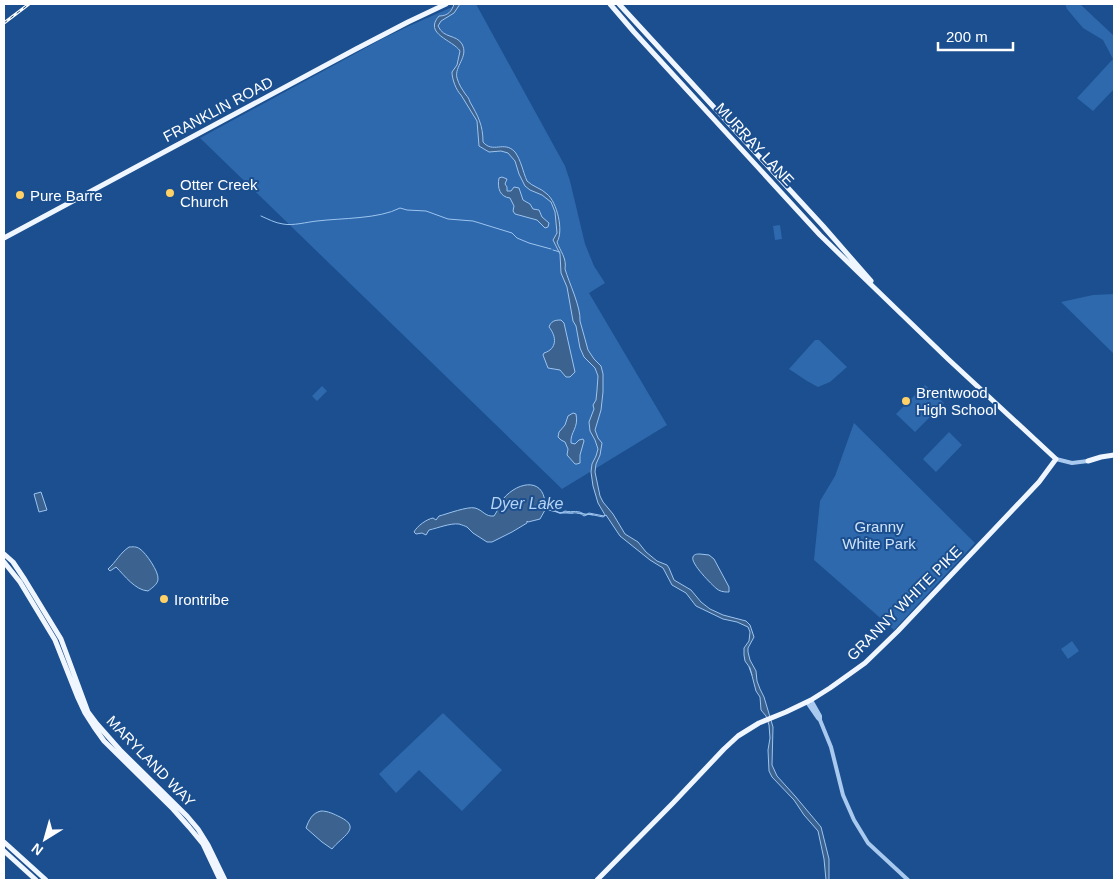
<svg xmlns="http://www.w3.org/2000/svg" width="1118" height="884" font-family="Helvetica,sans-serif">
<rect width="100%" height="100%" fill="#1b4f8f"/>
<path fill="#2e69ad" d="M459,4H476L565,166L570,181L585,244L594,266L605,283L589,293L667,425L562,489L200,138L382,39L409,26Z
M1065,4H1080L1113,35L1114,34V89L1093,111L1077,98L1113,59L1103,40L1083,28L1067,9Z
M780,225L782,239L775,240L773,226Z
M1114,294V354L1061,302L1093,295Z
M815,340H819L847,367L830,382L818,387L807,381L789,369Z
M925,385L944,403L915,432L896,414Z
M322,386L327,391L317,401L312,396Z
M854,423L975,543L894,630L814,560L820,501L835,476Z
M949,432L962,445L936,472L923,459Z
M1072,641L1079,651L1068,659L1061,649Z
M443,713L502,770L462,811L419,770L396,793L379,774Z"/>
<path fill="#3c6290" stroke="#9cc4f0" d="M454,4H460L454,13L441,21L438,26C444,39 456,34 462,44C469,57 454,66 457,78C459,85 462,89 466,95C468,97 469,99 470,102C478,116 483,125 483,142C493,154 504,140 515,152C521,160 523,172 527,181C533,187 541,188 547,194C557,202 564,231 557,242C560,251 567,258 565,269C569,283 581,307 580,321L588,350L594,359L601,366L603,374V392L601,410L595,430L598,438L602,443L600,455L596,464L595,472L600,496L603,502L613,514L625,534L638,542L646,552L657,561L667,565L669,568L674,580L691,590L701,602L710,609L723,615L746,621L750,625L754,637L748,648V652L750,660L756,671L757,681L760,689L764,697L773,727L772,765L777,776L795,796L821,827L829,859V880H826L824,859L818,831L804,815L794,800L772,777L769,771L768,750L770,738L769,725L766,716L761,710L760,697L756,691L750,668L745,661L744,655V648L749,641L750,632L748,627L737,622L723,619L696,606L686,593L672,585L663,568L650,560L620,536L606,515L603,517L589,514L584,516C577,510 572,515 566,512L560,513L556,511L545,510L540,519L528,522L527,521V523L512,532L492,542H487L473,533L467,527C465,526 462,525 459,524C450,523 438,528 429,530L426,535L422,533L416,534L414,532C417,526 427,519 433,518L436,520L439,516C447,514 468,506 475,508C483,510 485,517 494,516C498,511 499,504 503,499C519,480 547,477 545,509L561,513L565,511C573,513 578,509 585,515L589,513L604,516L605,515L598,503L593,486L591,472L592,464L596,456L598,449L595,440L590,431L589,422L594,409L593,405L596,400L597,390L598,376L595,368L584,357L580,348L576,326L573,321L567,287L561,273L560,254L553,240L557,233L555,212L551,202L542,195L530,190L525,186L519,174L515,161L508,153L501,151L489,152L479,146L477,121L461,95C456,90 452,79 452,72L457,65L460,51C453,40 423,34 439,16C448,16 452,11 454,4Z
M502,177L507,179L505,184L507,187V191H511L514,187L519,188L523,200L530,204L533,209L539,210L542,217L549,223L548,227L545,228L537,220L515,214L513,211L514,206L510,198C500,197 497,188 499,178Z
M561,320L564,323L575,372L570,377H566L560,370L548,368L543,355L544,353C557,349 557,337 549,327C551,321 555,320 561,320Z
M573,413L576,414C579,428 570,432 571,443L575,444L579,440L583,439L584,441L580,455V463L577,464H575L567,455L568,449L565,442L561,440L558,437L559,432L565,425L568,416Z
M41,492L47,510L39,512L34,494Z
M129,547C133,547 136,546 140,549C146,553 159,572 158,579C158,584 152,588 148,591C135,590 125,576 116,567L110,571L108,569C116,562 120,553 129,547Z
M700,554L709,555L714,559L729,587V592C725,592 721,592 717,589C712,585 690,563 693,557C694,554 697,554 700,554Z
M321,811C328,811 334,814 340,817C363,828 341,837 332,849L322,842L306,828C309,820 312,813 321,811Z"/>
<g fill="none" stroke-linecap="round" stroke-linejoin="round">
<path stroke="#9cc4f0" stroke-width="1" d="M261,216C268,219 275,223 283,224C293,226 307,222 317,221C342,218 379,219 400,208L407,210L426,211L448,219L473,221L512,233L517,238L529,243L551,249
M553,250L560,252
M555,511L559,513H573
M577,513L593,515
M749,667L752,675"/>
<path stroke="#a9c9ee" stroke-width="4" d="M1056,459L1072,463L1088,461
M811,700L820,716V720L831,747L843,795L854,820L868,843L908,880
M807,702L818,718L820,720"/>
<path stroke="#f0f6ff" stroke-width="5" d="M619,4L823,226L871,281
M4,238L356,49L408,22L446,4
M1088,461L1101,457L1114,455
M4,554L13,562L25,580L61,639L88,712L97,724L120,750L187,816L198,829L208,845L225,880
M4,562L20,582L55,640L78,698L85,713L94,727L104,741L173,809L189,827L203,844L220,880
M4,842L46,880
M4,851L36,880
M597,880L673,803L724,749L738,736L759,723L786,712L811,700L830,688L865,663L898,631L1039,482L1056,459L948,359L859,273L820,235L634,32L610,4"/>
<g stroke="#fff" stroke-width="3">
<path id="rail" d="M4,23L29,4"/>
</g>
<use href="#rail" stroke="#1b4f8f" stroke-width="1" stroke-dasharray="4" stroke-linecap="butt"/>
</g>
<g fill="#ffd166" stroke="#1b4f8f" stroke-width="2">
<circle cx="170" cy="193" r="5"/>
<circle cx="20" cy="195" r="5"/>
<circle cx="906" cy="401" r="5"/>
<circle cx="164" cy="599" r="5"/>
</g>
<g text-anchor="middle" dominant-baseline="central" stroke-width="4" stroke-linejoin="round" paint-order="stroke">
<g font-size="15" fill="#fff" stroke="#1b4f8f">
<text transform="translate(218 109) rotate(-28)">FRANKLIN ROAD</text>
<text transform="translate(755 144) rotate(47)">MURRAY LANE</text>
<text transform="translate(904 603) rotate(-45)">GRANNY WHITE PIKE</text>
<text transform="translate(151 761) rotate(46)">MARYLAND WAY</text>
</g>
<g font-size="15" fill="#fff" stroke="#1b4f8f" text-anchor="start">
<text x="180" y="184">Otter Creek<tspan x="180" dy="17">Church</tspan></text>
<text x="30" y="195">Pure Barre</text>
<text x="916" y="392">Brentwood<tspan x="916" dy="17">High School</tspan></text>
<text x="174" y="599">Irontribe</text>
</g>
<g font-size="15" fill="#cfe3fa" stroke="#1b4f8f">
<text x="879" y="526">Granny<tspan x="879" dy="17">White Park</tspan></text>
</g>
<g font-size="16" font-style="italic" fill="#b5d3f5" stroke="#1b4f8f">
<text x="527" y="503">Dyer Lake</text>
</g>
</g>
<rect width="1118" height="884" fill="none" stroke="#ffffff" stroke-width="10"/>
<g transform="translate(45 839) rotate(217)" stroke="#1b4f8f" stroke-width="4" paint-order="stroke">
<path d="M0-4L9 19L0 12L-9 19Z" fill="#ffffff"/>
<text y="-8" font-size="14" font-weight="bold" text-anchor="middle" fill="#ffffff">N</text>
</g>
<path d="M938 42v8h75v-8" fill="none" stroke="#ffffff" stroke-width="2.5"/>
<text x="946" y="42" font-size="15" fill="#ffffff" stroke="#1b4f8f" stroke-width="4" paint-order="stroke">200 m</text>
</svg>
